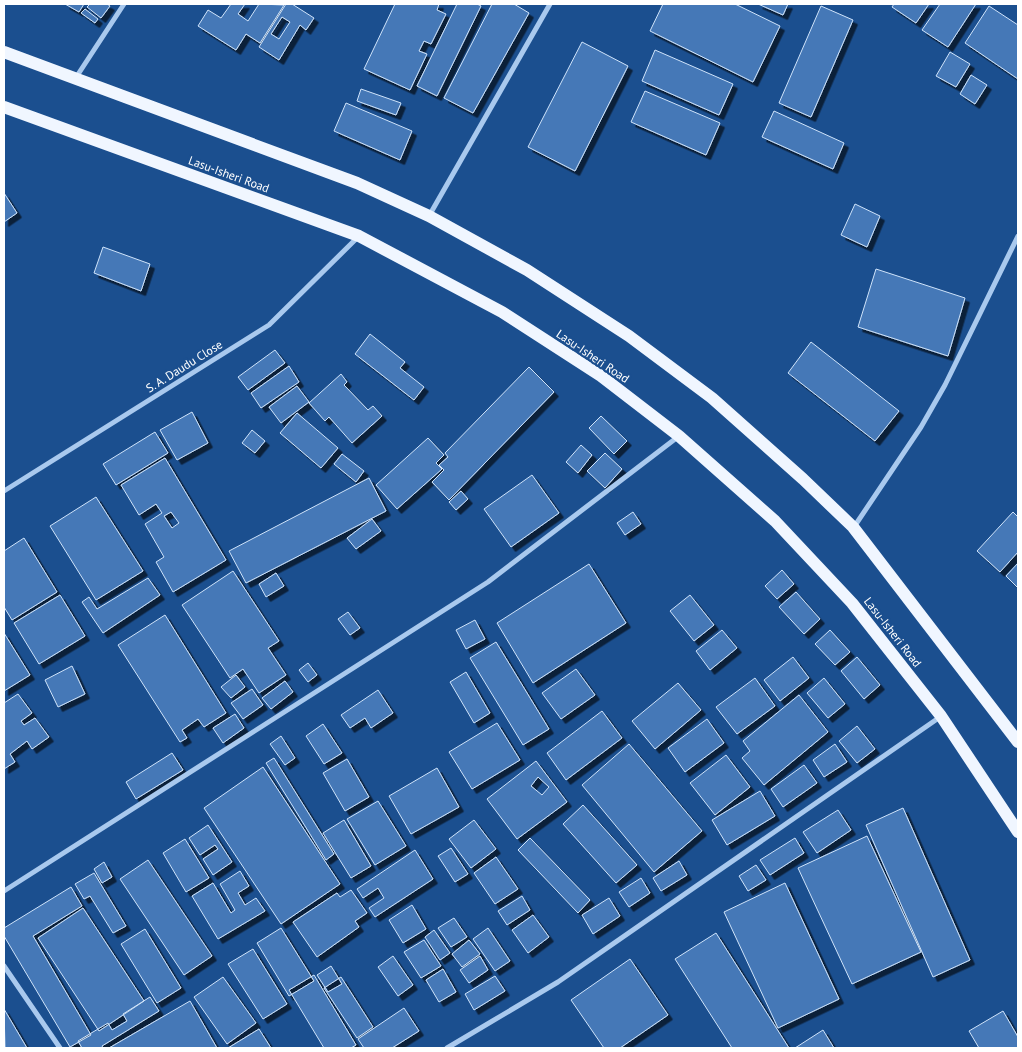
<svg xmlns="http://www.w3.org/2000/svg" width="1022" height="1052" font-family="'PT Sans',sans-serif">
<defs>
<filter id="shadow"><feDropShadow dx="4.5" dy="4.5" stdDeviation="0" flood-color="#0009"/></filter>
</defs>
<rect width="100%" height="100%" fill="#1b4f8f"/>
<path fill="#4478b7" stroke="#cfe3fa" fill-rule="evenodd" filter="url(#shadow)" d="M65,4H84L79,12Z
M90,4H107L110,6L101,18L87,7Z
M231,4H245L238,14L248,21L259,4L284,5L260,43L246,34L236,50L198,26L208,10L221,18Z
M286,4H292L314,18L306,30L300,25L279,60L259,47ZM282,17L290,22L279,39L271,34Z
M395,4H439L437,10L446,14L431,44L424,41L419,51L427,54L410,90L364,69Z
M457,4H477L481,6L437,96L417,86Z
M492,4H514L529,13L473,113L444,98Z
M663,4H735L780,26L753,82L650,31Z
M758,4H788L783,15Z
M894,4H929L916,23L892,7Z
M940,4H976L948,47L922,30Z
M821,6L853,20L811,117L779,103Z
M989,6L1018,25V79L965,43Z
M85,9L98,19L95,23L81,13Z
M582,42L628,66L575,171L528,147Z
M655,50L733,84L719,115L642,81Z
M950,52L970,64L956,87L936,76Z
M971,75L987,85L975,104L960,94Z
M361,89L401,103L396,115L357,101Z
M645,91L720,123L706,155L631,122Z
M346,103L412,131L400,160L334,131Z
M774,111L844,143L833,169L762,137Z
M4,193L17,213L4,222Z
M855,204L880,216L867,247L841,235Z
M103,247L150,264L141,291L94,273Z
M876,269L965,298L948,356L858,327Z
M370,334L405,362L400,368L424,387L414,400L355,354Z
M811,342L899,411L875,441L788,373Z
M275,350L285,363L248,390L238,377Z
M289,366L299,382L261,408L251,393Z
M529,367L554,392L449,500L432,482L444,470L439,465L448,457L445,453Z
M341,374L347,382L344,385L368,410L373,406L382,416L352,443L329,417L325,421L309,403Z
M297,386L309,402L281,423L269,407Z
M192,412L208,443L177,460L160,430Z
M297,413L338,448L321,468L280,433Z
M601,416L627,441L614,454L589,428Z
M252,430L265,441L255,453L242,443Z
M155,432L168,453L116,485L103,464Z
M428,438L444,455L436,463L442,469L397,509L376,485Z
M581,445L592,455L578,473L566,462Z
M605,453L622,469L605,488L587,471Z
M342,454L364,471L356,482L334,464Z
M165,458L226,560L173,592L156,562L164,557L145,524L162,513L156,504L139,515L121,485ZM171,512L179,523L172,528L164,516Z
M532,475L559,513L511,547L484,509Z
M369,478L386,511L246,583L229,551Z
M461,491L468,499L456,510L449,502Z
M96,497L143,571L96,600L50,526Z
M633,512L641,524L625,535L617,523Z
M1013,512L1018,517V552L1000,572L977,551Z
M372,519L381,531L356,549L347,538Z
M24,538L57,592L12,620L4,607V551Z
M1018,563V588L1006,576Z
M589,564L626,623L533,683L497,623Z
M782,570L794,584L777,599L765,586Z
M233,571L279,641L268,648L286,675L259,693L243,669L230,678L182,605Z
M276,573L284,586L266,597L259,584Z
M148,578L160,595L103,633L82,602L89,597L97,609Z
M796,592L820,619L804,634L779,607Z
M60,595L85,636L39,664L14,623Z
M690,595L714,625L694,641L670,611Z
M348,612L360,628L350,635L338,619Z
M165,615L226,713L204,727L198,719L182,730L187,738L180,742L118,645Z
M475,620L485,639L466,649L456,630Z
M722,630L737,648L710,670L696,651Z
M830,630L850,652L835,665L815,644Z
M4,633L30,675L4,691Z
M496,642L549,729L523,745L470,658Z
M793,657L809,678L780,701L764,680Z
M857,657L880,685L864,699L841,671Z
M308,663L317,675L308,682L299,670Z
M72,666L85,694L58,707L45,680Z
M576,669L595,695L561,719L542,693Z
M466,672L490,713L474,723L450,682Z
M236,675L245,687L231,698L221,687Z
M755,678L775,706L737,734L716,707Z
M824,678L845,704L828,718L807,693Z
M285,681L293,692L271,709L262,698Z
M678,683L701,710L655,749L632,721Z
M252,689L263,705L243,719L231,703Z
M378,690L393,713L371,728L365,718L350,728L341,715Z
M18,694L32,713L21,721L24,725L35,718L49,737L32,749L27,741L10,754L15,762L4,769V703Z
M799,695L828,732L764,785L742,758L750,751L743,741Z
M602,711L622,738L566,780L547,753Z
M235,714L244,728L223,743L213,728Z
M707,719L724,743L685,772L668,748Z
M497,723L520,760L472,789L449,752Z
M323,724L342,753L324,764L306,736Z
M857,726L875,749L857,763L839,741Z
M281,736L295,758L285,765L270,744Z
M629,744L702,831L654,872L582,785Z
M835,744L847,762L824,777L813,760Z
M172,753L183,770L136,799L126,782Z
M726,755L750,787L715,815L690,783Z
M274,758L334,854L326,860L266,763Z
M347,759L369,797L345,811L323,773Z
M536,761L567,802L517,839L487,799ZM538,777L549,787L542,795L531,786Z
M804,765L817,783L783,807L771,789Z
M263,767L340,884L281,924L204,808Z
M437,768L459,807L411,834L389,796Z
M760,791L775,816L727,845L712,820Z
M378,801L406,846L375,865L347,819Z
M583,805L637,865L616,883L563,824Z
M903,808L970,960L933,977L866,825Z
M838,810L851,830L817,853L803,832Z
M344,820L371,866L351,878L323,833Z
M474,820L496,849L471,868L449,839Z
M208,825L232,862L213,875L203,859L218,849L215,845L200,855L189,838Z
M867,836L921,952L852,984L798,868Z
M530,838L590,900L578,913L518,850Z
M795,838L804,853L770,875L760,860Z
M185,839L209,878L186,892L163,853Z
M451,848L468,874L455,882L438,856Z
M415,850L433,879L375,917L369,908L384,898L378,888L363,898L357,889Z
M496,857L518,889L495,904L474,873Z
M148,860L212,956L184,975L120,879Z
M679,861L687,875L661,891L653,878Z
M104,862L112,877L102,883L94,869Z
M756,865L766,880L748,891L739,876Z
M240,871L249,886L238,893L245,905L256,898L265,911L218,939L192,896L213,883L231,913L235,910L220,884Z
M94,873L126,926L113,933L90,896L84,899L75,884Z
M641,878L650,893L629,907L619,892Z
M785,883L839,999L778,1028L724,912Z
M71,887L82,906L33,936L91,1035L70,1047L4,936V928Z
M351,890L367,913L355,921L359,927L317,957L293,922L337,893L340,897Z
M522,896L530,910L507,925L498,911Z
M609,898L620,916L593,934L582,915Z
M412,905L426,929L403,943L389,920Z
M83,908L144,1001L99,1031L38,938Z
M533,915L549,937L528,953L512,930Z
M454,918L467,937L451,947L438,928Z
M281,928L314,981L289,996L257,943Z
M488,928L510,961L495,971L473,939Z
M145,929L181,988L157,1003L121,944Z
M434,930L450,953L440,960L425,937Z
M716,933L789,1048H732L675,959Z
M424,940L441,966L421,978L404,952Z
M469,940L480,954L462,967L452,954Z
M253,949L287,1004L263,1019L228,964Z
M393,956L413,985L398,996L378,967Z
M480,956L488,970L469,983L460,970Z
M630,959L668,1015L620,1048H604L571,1000Z
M331,966L342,984L328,992L317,975Z
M443,969L456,992L439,1002L426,980Z
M314,975L356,1045L351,1048H324L289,990Z
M495,976L505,991L474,1010L465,994Z
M223,977L256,1023L227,1044L194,997Z
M341,977L373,1027L357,1038L324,988Z
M150,997L159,1011L102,1046L103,1048H82L78,1041L108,1023L112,1030L127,1021L123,1014Z
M190,1001L217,1048H109Z
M404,1008L419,1031L392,1048H364L358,1039Z
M4,1009L27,1048H5Z
M1003,1011L1018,1037V1048H979L969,1031Z
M259,1029L271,1048H228Z
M823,1030L834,1048H795Z"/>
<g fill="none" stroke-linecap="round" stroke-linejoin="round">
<path stroke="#a9c9ee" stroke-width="5" d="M75,79L124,4
M429,216L550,4
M4,491L269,325L359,236
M854,527L921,427L945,385L1018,236
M4,891L488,582L679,436
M4,966L60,1048
M447,1048L558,982L940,717"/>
<path stroke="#f0f6ff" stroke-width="12" d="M4,52L357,183L429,216L527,270L629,336L712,398L803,479L853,527L1018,742
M4,107L359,236L502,312L601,376L679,436L775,521L852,603L941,716L1018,832"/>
</g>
<g text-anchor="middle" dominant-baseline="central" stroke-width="4.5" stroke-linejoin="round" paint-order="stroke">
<g font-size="12" fill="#fff" stroke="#1b4f8f">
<text transform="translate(229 174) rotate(20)">Lasu-Isheri Road</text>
<text transform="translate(593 356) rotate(34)">Lasu-Isheri Road</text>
<text transform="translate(184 366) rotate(-32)">S. A. Daudu Close</text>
<text transform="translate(893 632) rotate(52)">Lasu-Isheri Road</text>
</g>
</g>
<rect width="1022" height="1052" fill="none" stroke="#ffffff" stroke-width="10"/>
</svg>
